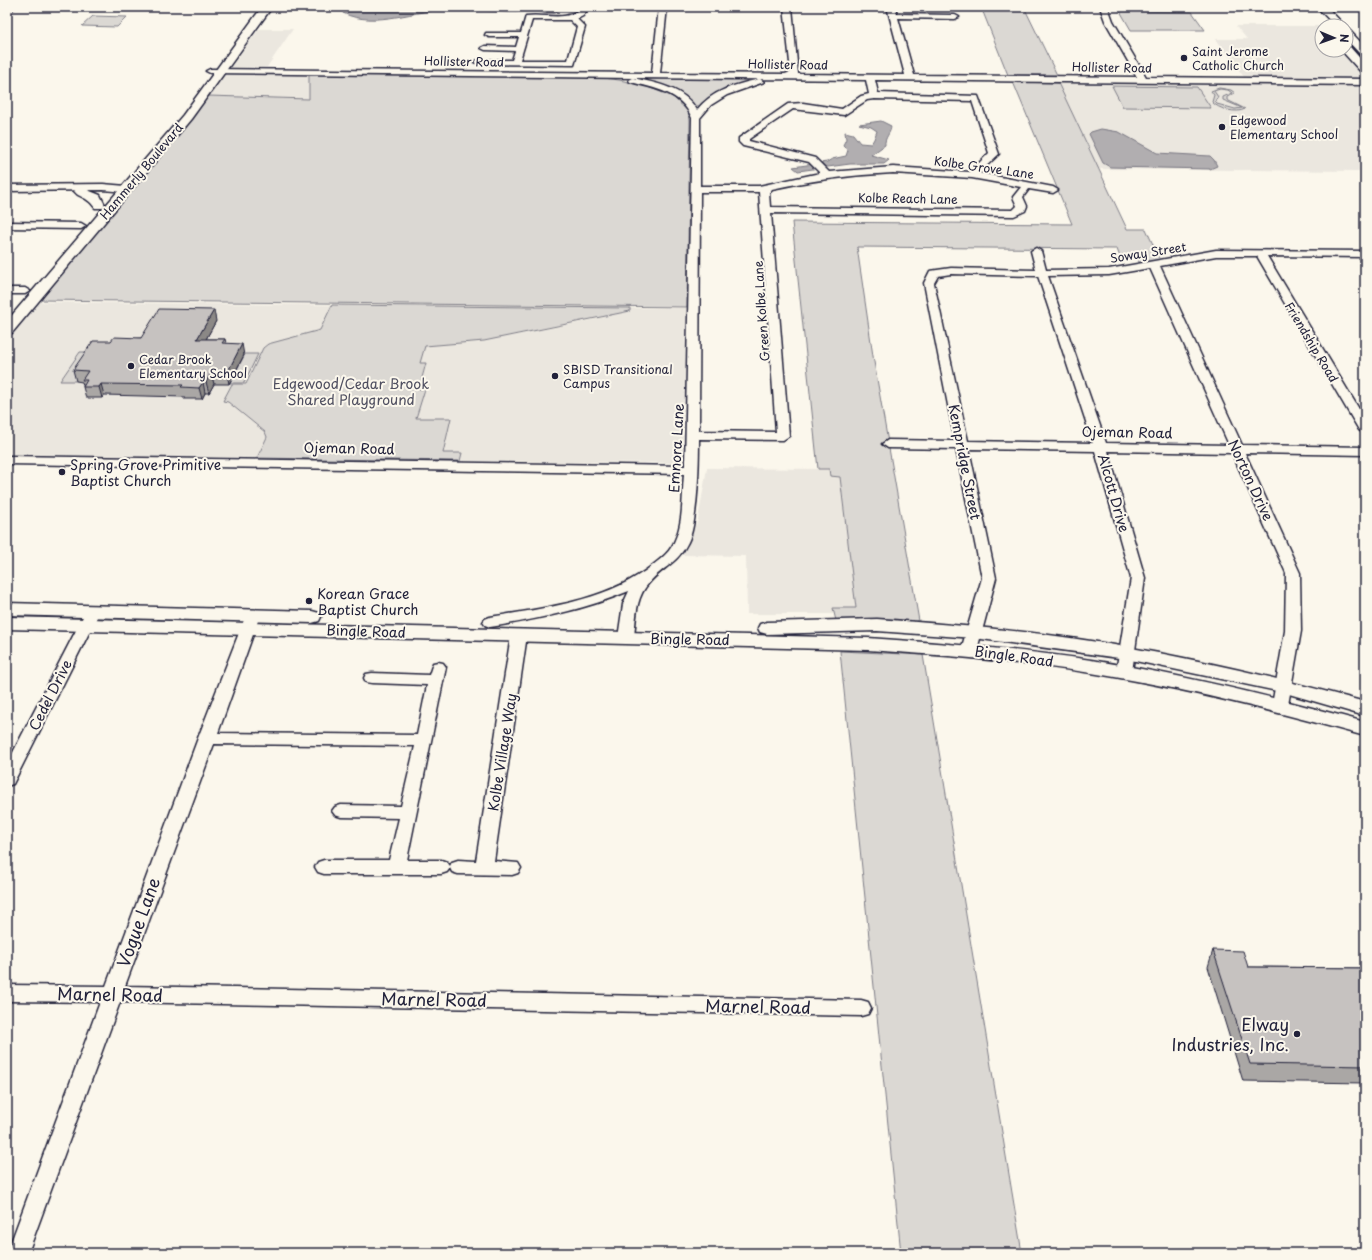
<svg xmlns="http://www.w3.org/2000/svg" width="1372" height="1260" font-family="'Playpen Sans',sans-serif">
<rect width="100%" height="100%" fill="#fbf7ec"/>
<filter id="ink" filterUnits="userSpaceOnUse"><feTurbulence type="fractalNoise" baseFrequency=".025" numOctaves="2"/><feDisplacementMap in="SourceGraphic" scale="8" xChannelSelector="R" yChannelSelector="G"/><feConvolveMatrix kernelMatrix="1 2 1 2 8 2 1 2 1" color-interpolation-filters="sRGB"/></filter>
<g filter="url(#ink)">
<path fill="#ebe7df" d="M1236,26H1319L1322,30V50H1340L1364,78L1244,77L1216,39H1247Z
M259,29H293L267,67H231Z
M229,73H309V99L208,96L223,75Z
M1058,83L1365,86V171L1098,169Z
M37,302L332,305L320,330L268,344L263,348L245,384L223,401L228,402L265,432L267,437L257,458L7,455V337Z
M630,308H688L687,418L683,456L676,463L460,461L462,453H443L416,418L424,389H419L426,364H419L425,346L484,341L586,321L630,311Z
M707,468L829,469L840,477L856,608H834V614H747L746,556L682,555L698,520Z"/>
<path fill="#dbd8d3" stroke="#7e7d87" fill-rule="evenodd" d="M981,7H1024L1057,75H1008Z
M1120,11L1192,12L1205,30H1131Z
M93,16L127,17L117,27L82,26Z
M309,73L596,77L619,80L643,85L673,97L688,111L690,120L687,307L39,300L208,96L309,99Z
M628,78L769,79L718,93L699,106C692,106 688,100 682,97C665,88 646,83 628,78Z
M1013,82L1058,83L1127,229H1146L1160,260L1140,264L1137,257H1120L1117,249L857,247L873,356L919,621L874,620L836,621L833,608H856L840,477L830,476L829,469H818L792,222L1072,224Z
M1112,86L1197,87L1211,108L1123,107Z
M1219,88L1231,90L1235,93L1227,97V100L1245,109C1237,114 1218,109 1212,102L1214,95L1211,91ZM1220,89L1228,90L1232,93L1223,97V100L1242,108L1235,109L1217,104L1215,102L1218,97L1214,91Z
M332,305L630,308V311L484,341L425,346L420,363H426L419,389H425L416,418H451L443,453H462L460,461L257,458L267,437L265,432L228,402L223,401L232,384H246L263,348L268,344L320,330Z
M80,352H96L76,381H60Z
M245,354H258L244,383H230Z
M840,651L923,655L1022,1253H901Z"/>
<path fill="#b1aeb0" stroke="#787681" d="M342,7H560L556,13C544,16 543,11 533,11C524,11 515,13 506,12C487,11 469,8 451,9C415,9 376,29 343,13Z
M881,121L891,126C891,133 884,138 885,145L871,155L889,160L884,164H850L798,171L793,167L827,162L832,159L846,156L848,150L843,145L846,139L845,132L853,134L860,143L871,144L874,139L877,131L871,127L859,124Z
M1101,129L1119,132L1157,153L1210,156L1214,160L1217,166L1210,169L1110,167L1103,163L1089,134L1091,132Z"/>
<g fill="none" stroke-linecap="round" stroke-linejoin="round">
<path stroke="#787681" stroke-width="2" d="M7,15L16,7"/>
<g stroke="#22223b" stroke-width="3">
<path id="minor" d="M581,7H589L583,16L577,19L585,27L574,65L478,64L474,62L478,60H512L515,51L485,50L481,48L485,46L516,47L519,37H489L485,35L486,33H521L526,16C544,13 569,23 581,7ZM532,20H570L577,27L568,60H520Z
M659,7H667L660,73L785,74L791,72L784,7H792L798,74L905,75L887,7H895L897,14L955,15L959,17L955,19L898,18L914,75L1137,77L1105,21L1100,7H1108L1113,21L1146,77L1365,79V85L875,80L878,93L978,96L999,154L979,173L1053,187L1058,190L1053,193L1029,189L1023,197L1027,206L1025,211L1014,216L771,213L789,436L783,440L699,439C699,461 698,523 688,542C677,565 663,566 649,583C635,598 636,620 634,638L631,641L626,643L621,641L618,638L623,604L629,591C584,610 538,619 490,627L485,625L483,622L485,619L490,617C546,608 608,601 653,565C662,558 671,551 675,540C684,520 682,495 684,474L7,464V456L685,466L692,118C681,92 655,88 630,82L629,80L633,78L210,73L206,71L210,69L652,73ZM633,78L866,80L869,94L861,96L842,109L803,103L788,104L739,138V142L743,146L809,162L820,173L759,186H700V118L711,105L727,95L764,82L760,79C737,84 712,90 697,110C684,88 657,83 633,78ZM874,99L972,101L989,153L970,172L893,167L829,172L815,158L749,141V139L793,109L844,115L867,100ZM893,173L972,178L1021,187L1013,197L1017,206L1013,210L770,207L769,193L772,189C813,180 852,175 893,173ZM700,192H759L776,432L699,431Z
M103,184L126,186L131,189L126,192L103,190L7,191V185Z
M7,222L81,223L86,226L81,229L7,228Z
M1036,248L1041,251L1046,270L1109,269L1216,250L1365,251V257L1267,256L1365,419V434L1359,430L1257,256H1216L1160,266L1242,445L1365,447V455L1245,453L1300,573L1301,631L1288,705L1286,709L1280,710L1274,709L1272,705L1285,631L1286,573L1232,453L1108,451L1145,578L1132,672L1129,676L1124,677L1119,676L1116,672L1131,578L1095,451L969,449L996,578L977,650L974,653L969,655L964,653L961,650L982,578L956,449L888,448L882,444L888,440L955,441L924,283L930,271L951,268L1036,270L1031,251ZM1150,268L1229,445L1106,443L1048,276L1109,275ZM951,274L1038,276L1093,443L968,441L934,283L938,276Z
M7,288H25L30,291L25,294H7Z
M93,606L98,608L100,611L15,780L13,784L7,786V764L86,611L88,608Z
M253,610L258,612L260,615L218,733L417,735L427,685L372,683L366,682L364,678L366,674L372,673L429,675L433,663L438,662L443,663L446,667L407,860H441L447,862L450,866L452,862L458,860L476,861L511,635L514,632H524L527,635L494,861L518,863L521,868L518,873L512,875L458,874L452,872L450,868L447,872L441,874H324L318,872L315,867L318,862L324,860H389L399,818L341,817L335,815L332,811L335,807L341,805L401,806L415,746L214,744L125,986L861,1000L868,1002L871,1008L868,1014L861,1016L120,1002L28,1253H7L100,1002L7,1001V985L106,986L198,738L246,615L248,612Z"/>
</g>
<g stroke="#22223b" stroke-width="3">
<path id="major" d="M262,7H272L191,119L12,333L7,334V321L183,115Z
M1317,7H1327L1345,26H1335Z
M1346,30L1350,31L1365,47V56L1361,55L1346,39Z
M1346,46L1350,47L1365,64V73L1361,72L1342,51V50H1346Z
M80,187L100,195L105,205L103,208H95C86,195 80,199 74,191Z
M7,603L312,611L319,613L321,617L319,621L312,623L7,615Z
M7,617L868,638C943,643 1017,649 1091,660C1184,675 1274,697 1365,722V736C1275,711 1184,688 1091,673C1017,661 943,655 868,650L7,629Z
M877,619C960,625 1044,632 1126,647C1207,661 1286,680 1365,702V716L1282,692L1126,659L974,638L877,631L767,634L760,632L758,628L760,624L767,622Z"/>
</g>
<use href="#minor" fill="#fbf7ec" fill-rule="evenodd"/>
<use href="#major" fill="#fbf7ec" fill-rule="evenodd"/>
</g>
<path fill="#aaa7a5" stroke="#22223b" d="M216,321L206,339H225L226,343L244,355L229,384H214L209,393H205L202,399H184V397L104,395L102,398H86L83,387V385L82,382L76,381L73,370L111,341L141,338Z
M1213,950L1248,967L1365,968V1083L1243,1081L1208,967Z"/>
<path fill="#8b8886" stroke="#22223b" d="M214,310L216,321L200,350L197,339Z
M242,344L244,355L229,384L227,373Z
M211,373L214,384L209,393L206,382Z
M203,382L205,393L202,399L199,388Z
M101,384L104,395L102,398L99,387Z"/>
<path fill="#c6c2c0" stroke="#22223b" d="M159,309L214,310L197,339H225L222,343L242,344L227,373H211L206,382H203L199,388L181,387L183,385L101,384L99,387H83L87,380H82L88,371L73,370L93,341H111L114,337L141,338Z
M1213,950L1243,951L1248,967L1365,968V1066L1250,1064Z"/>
</g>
<g fill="#22223b" stroke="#fbf7ec" stroke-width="1.5">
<circle cx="1184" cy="58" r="4"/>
<circle cx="1222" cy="127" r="4"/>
<circle cx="131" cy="366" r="4"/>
<circle cx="555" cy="376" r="4"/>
<circle cx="62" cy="472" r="4"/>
<circle cx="309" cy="601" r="4"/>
<circle cx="1297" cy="1034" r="4"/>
</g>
<g text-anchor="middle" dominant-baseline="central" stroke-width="4" stroke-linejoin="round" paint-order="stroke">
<g font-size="12" fill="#22223b" stroke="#fbf7ec" text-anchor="start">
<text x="1192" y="51">Saint Jerome<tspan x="1192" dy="14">Catholic Church</tspan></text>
<text x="1230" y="120">Edgewood<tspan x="1230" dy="14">Elementary School</tspan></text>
<text x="139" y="359">Cedar Brook<tspan x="139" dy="14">Elementary School</tspan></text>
<text x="563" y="369">SBISD Transitional<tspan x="563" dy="14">Campus</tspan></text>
</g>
<g font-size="12" fill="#22223b" stroke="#fbf7ec">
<text transform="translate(464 61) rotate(1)">Hollister Road</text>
<text transform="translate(788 64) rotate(1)">Hollister Road</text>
<text transform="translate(1112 67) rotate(1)">Hollister Road</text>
<text transform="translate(984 167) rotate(8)">Kolbe Grove Lane</text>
<text transform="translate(141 171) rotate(-50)">Hammerly Boulevard</text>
<text transform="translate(908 198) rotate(1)">Kolbe Reach Lane</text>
<text transform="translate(1148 252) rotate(-9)">Soway Street</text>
<text transform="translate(761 311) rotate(-94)">Green Kolbe Lane</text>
<text transform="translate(1312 342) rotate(59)">Friendship Road</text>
</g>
<g font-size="14" fill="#505061" stroke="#fbf7ec">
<text x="351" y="383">Edgewood/Cedar Brook<tspan x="351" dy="16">Shared Playground</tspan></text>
</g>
<g font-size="14" fill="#22223b" stroke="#fbf7ec">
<text transform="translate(1127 432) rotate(1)">Ojeman Road</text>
<text transform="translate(349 448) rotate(1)">Ojeman Road</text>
<text transform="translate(676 448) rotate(-87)">Emnora Lane</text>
<text transform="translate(965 462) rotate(79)">Kempridge Street</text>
<text transform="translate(1251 480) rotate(65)">Norton Drive</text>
<text transform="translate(1114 493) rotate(74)">Alcott Drive</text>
<text transform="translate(366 631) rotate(2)">Bingle Road</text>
<text transform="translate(690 639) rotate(1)">Bingle Road</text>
<text transform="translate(1014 656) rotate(8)">Bingle Road</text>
<text transform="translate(50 695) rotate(-63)">Cedel Drive</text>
<text transform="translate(502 752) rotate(-81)">Kolbe Village Way</text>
</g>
<g font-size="14" fill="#22223b" stroke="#fbf7ec" text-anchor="start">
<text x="70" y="464">Spring Grove Primitive<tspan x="70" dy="16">Baptist Church</tspan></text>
<text x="317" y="593">Korean Grace<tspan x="317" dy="16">Baptist Church</tspan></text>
</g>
<g font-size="17" fill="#22223b" stroke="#fbf7ec">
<text transform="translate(138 922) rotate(-70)">Vogue Lane</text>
<text transform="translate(110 994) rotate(1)">Marnel Road</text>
<text transform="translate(434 999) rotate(1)">Marnel Road</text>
<text transform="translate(758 1006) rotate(1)">Marnel Road</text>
</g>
<g font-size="17" fill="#22223b" stroke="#fbf7ec" text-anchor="end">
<text x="1289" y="1024">Elway<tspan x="1289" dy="20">Industries, Inc.</tspan></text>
</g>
</g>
<rect width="1372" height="1260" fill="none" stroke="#fbf7ec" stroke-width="24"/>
<rect x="12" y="12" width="1348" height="1236" fill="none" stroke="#22223b" stroke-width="1.5" filter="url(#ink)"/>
<g transform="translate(1334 38) rotate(92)"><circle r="19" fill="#fbf7ec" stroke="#a4a2a5"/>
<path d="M0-3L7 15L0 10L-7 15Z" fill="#22223b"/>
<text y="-6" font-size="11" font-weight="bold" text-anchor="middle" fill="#22223b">N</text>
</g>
</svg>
